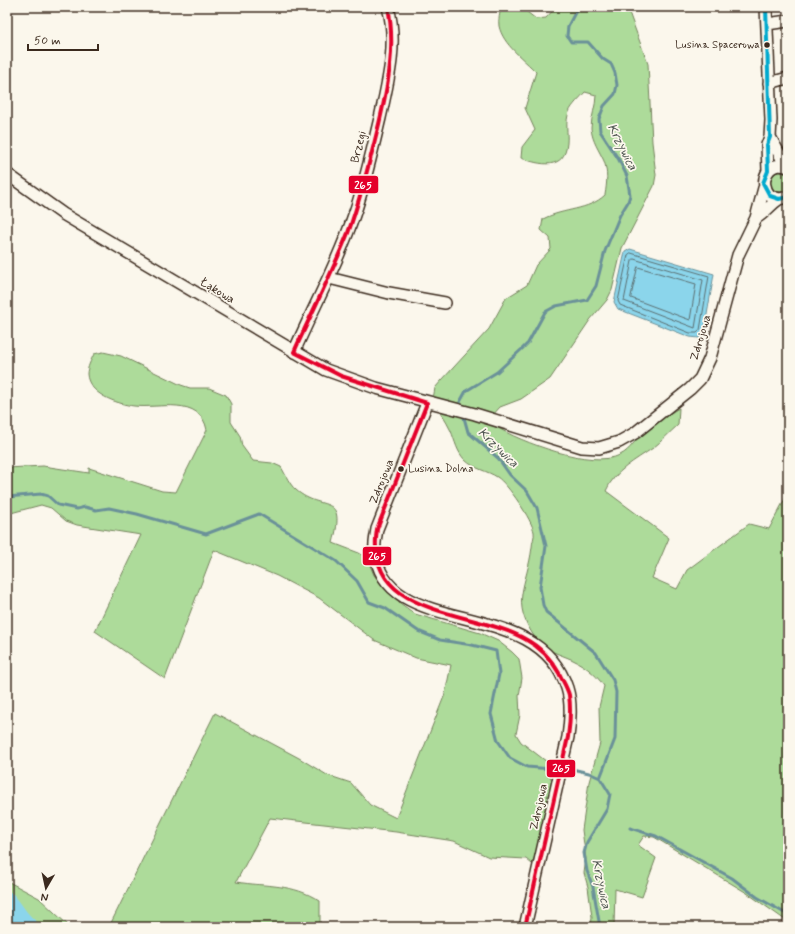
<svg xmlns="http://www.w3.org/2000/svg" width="795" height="934" font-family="Mynerve,sans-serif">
<rect width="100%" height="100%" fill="#fbf7ec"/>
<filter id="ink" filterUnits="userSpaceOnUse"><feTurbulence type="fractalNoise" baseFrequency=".025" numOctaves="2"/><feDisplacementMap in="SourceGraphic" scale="8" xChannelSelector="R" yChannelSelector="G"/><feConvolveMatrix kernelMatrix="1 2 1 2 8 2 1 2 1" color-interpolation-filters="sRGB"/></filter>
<g filter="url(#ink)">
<path fill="#addb9a" stroke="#74825c" d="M501,7H525L527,12L536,19L546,18L556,7H627L648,64L652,142L656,175L654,186L622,248L612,290L607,300L590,320L550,379L521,399L500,407L492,416L495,426C520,442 592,469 620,455C631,450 635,439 644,432C655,422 667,415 679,408L678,425C670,432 662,441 653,448C636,460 614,471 606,491L669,538L652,578L677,589L687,570L749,524L769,529L788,493V751L786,755L788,756V922L747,893L654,837L644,836L638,845L656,858L642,897L615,889L614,927H591L592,917L588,887L584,873L586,859L582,830L589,782L600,743L599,707L604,686C595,673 582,663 566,657C556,653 543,649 536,639C509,601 527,587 532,547C532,542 535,536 534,532C532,520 508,484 497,477C488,471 474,469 465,460C457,452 455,441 451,431C446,420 438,410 433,399L435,388L442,380L489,329L506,298L527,285L536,265L551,249L550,238L541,230L543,219C564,208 588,211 605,195C607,183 608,172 604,161C599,150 592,141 591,128C591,117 596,106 596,95L585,92C580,98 572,105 569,112C565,122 568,133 567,143C565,171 540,165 521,158L522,147L535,130L525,108L536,72C524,59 503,45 499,26C498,20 500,13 501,7Z
M770 182a10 10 0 1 1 20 0a10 10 0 1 1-20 0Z
M103,352L121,356L181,385L190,388H209L226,395L231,404V422L240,436L242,446L253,461L272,463L281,467C286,475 289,484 296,490C322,513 347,491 333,543L359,553L367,558L374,575L386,590L400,603L415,614L480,633L498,641L512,652L519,659L522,678L519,696L520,715L516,734L521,742L551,765L549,772L552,781L538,848L532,864L526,859L489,857L454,841L396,832L270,818L236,882C267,887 292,883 320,901V927H109L215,713L299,758L327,775L351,783L370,805L396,818L445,694L451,665L416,658L374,640L319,598L277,576L214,550L165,679L95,631L141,535L77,525L66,521L51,508L41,505L7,514V468L43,466L89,473V468L162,491L176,492L207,430C200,395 159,409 134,406C117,404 88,394 87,374C87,368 91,360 94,354Z
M7,881L39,898L70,927H7Z"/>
<path fill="#8bd5eb" stroke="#6b9199" d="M630,249L714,274L704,332L699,338L690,337L618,309L614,302L625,252Z"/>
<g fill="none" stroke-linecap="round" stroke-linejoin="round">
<path stroke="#5b6e70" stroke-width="1" d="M631,253L709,276L700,330L697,333H690L620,305L618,301L628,255Z
M634,259L703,280L695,328L624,301L632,261Z
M638,267L696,284L690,320L631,298Z"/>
<path stroke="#6b9199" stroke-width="3" d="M461,408L460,402L466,391L497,372L522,349L528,343L545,312L556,306L587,300L596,286L605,251L620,215L628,202L630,195L627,176L619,160L600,131L599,119L604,106L615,94L617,85L615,73L611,64L603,59L588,42H571L567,36L568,26L578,7
M463,414L468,432L498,458L510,475L527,491L537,508L546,546L540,587L543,605L546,612L596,653L613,680L616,692L615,739L600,778
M7,497L41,494L48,496L58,505L77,509L85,507L96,510L109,508L137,514L206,534L259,514L336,561L357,581L369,602L385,608L418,631L440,640L472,645L496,651L499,674L491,714L498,741L510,758L527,767L552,769
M568,768L589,773L600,778
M630,828L656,836L732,878L757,897L788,915
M600,927L593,887L587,871L584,853L587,842L607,809L610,794L600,778"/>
<path stroke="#8bd5eb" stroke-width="17" d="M7,900C16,909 18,918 30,927"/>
<g stroke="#3b2a1e" stroke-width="14">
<path id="minor" d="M766,7L771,120L770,137L767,145L768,171
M767,24L788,21
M769,83L788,78
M770,137L786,166
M788,167C769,159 757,181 770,196L779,199L788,197
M7,174L63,214L326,370L376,388L475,414L582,447L599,448L619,442L635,433L690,389L700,379L710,358L738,255L756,218L764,188
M756,218C765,213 770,205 779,199
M329,278L389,293L445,303
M294,352C314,306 338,263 354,215C365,184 372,151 380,118C388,82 398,43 388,7
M427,403L377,529C376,536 374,544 375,550C383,642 537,592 567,688C572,704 570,721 568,737L525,927"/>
</g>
<use href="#minor" stroke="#fbf7ec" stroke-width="11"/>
<g stroke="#fbf7ec" stroke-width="7">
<path id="bus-1" d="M294,352C312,312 332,273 348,233C361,197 370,161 379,124C388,85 396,47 388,7
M294,352L341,376L427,403
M427,403L377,529C363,618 472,609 525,639C540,647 551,659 559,673C562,680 567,687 569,695C571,709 570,723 568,737L525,927"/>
</g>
<g stroke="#fbf7ec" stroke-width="7">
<path id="bus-2" d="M766,7L770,137L767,145L768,171L763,183L770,196L779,199L788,197"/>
</g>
<use href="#bus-1" stroke="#e4002b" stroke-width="4"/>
<use href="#bus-2" stroke="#00a9ce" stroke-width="4"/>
</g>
</g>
<g fill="#3b2a1e" stroke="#fbf7ec" stroke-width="1.5">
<circle cx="767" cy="45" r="3.5"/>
<circle cx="401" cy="469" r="3.5"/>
</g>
<g text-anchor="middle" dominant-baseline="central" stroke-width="3.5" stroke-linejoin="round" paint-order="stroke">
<g font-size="11" fill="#3b2a1e" stroke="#fbf7ec" text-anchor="end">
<text x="760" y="45">Lusina Spacerowa</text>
<text x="408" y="469" text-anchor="start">Lusina Dolna</text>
</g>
<g font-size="12" fill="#3b2a1e" stroke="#fbf7ec">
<text transform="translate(359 147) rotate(-76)">Brzegi</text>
<text transform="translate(217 291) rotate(31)">Łąkowa</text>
<text transform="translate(701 338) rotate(-73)">Zdrojowa</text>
<text transform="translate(382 482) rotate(-68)">Zdrojowa</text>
<text transform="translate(539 807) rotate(-78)">Zdrojowa</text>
</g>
<g font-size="13" font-style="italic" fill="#4f5551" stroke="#fbf7ec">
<text transform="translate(622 147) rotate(63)">Krzywica</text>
<text transform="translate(498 448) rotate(44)">Krzywica</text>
<text transform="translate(601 884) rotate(78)">Krzywica</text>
</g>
</g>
<g stroke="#fbf7ec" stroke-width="1.5">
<rect x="348" y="175" width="31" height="19" rx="4" fill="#e4002b"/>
<rect x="362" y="546" width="30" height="20" rx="4" fill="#e4002b"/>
<rect x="546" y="759" width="30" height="19" rx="4" fill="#e4002b"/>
</g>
<g font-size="11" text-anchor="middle" font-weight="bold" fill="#fff">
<text x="363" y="189">265</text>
<text x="377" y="560">265</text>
<text x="561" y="772">265</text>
</g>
<rect width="795" height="934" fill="none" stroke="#fbf7ec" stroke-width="24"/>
<rect x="12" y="12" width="771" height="910" fill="none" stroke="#3b2a1e" stroke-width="1.5" filter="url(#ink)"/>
<g transform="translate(46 888) rotate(189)" stroke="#fbf7ec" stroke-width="3" paint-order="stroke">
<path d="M0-3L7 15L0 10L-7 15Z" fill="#3b2a1e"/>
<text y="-6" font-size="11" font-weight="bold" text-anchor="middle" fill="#3b2a1e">N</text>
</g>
<path d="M28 44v6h70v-6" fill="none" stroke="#3b2a1e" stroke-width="2"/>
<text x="34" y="44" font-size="12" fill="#3b2a1e" stroke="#fbf7ec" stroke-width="3" paint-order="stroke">50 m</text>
</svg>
